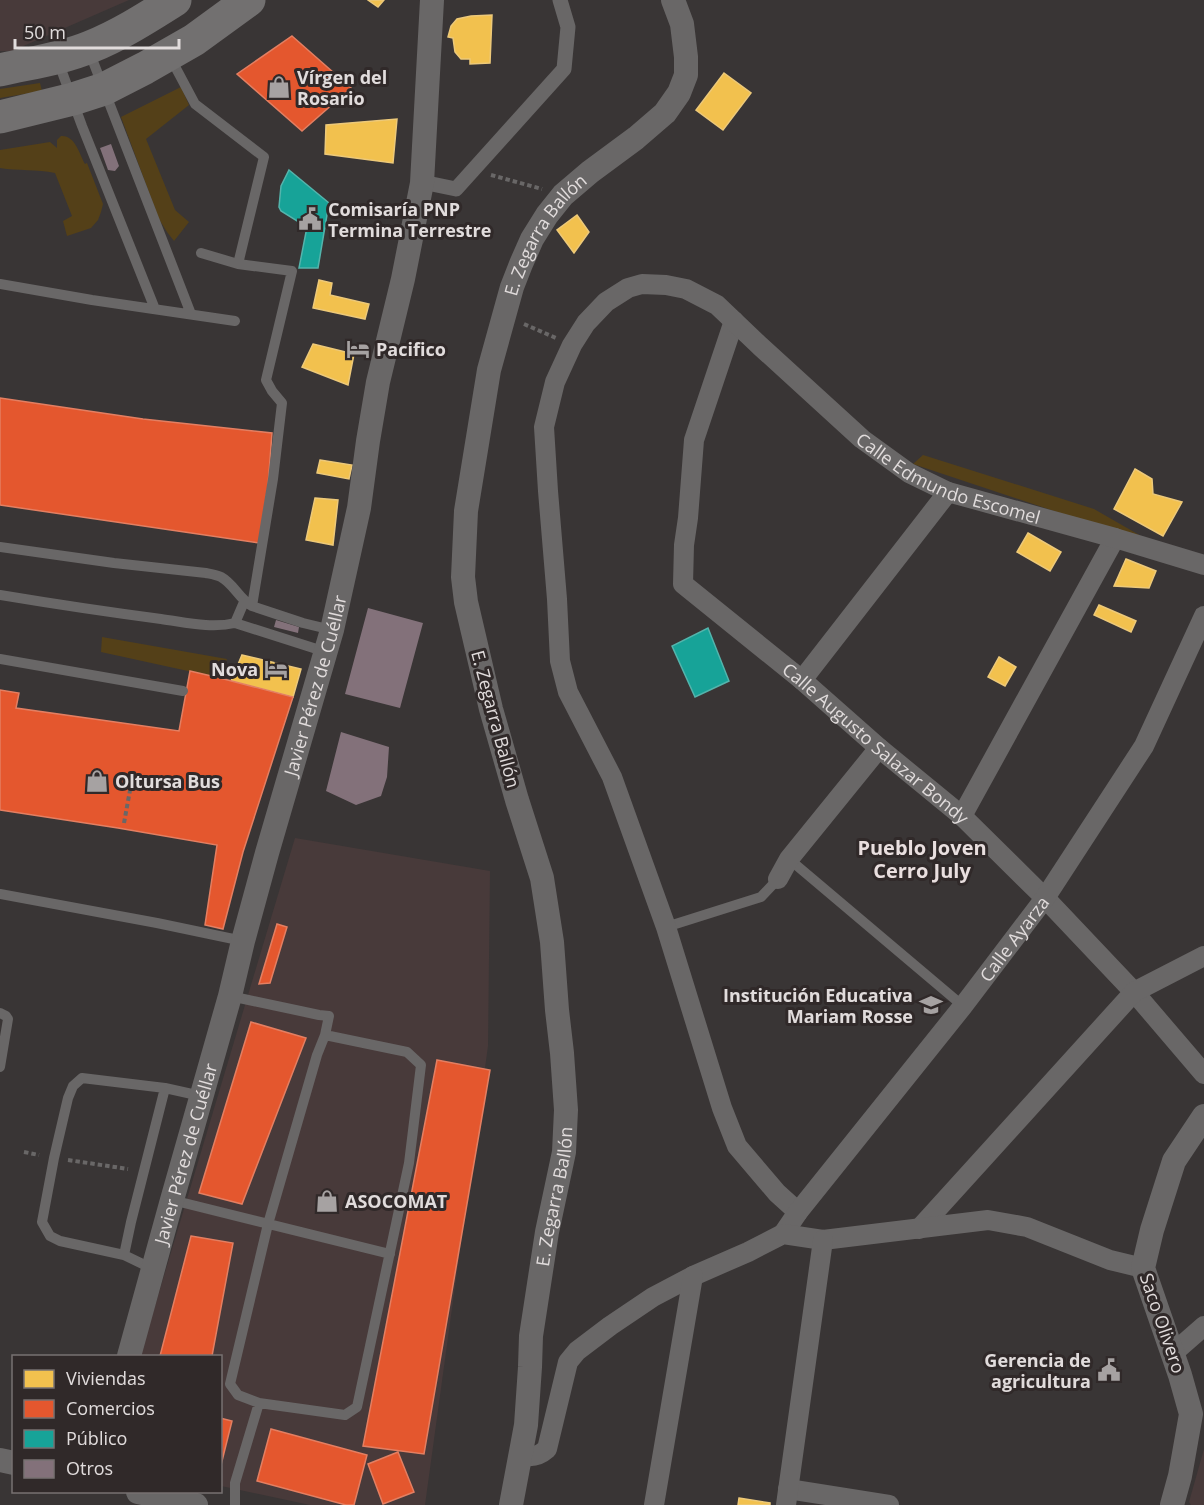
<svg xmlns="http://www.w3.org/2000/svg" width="1204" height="1505" font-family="'Open Sans',sans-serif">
<rect width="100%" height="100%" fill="#393535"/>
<path fill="#483a3a" d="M0,0H129L12,51H0Z
M295,838L490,871L488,1046L425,1505H310L221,1486L220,1356H140Z
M1204,1449V1505H1191L1189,1502Z"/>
<path fill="#544018" d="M40,83L42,91L0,98V89Z
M181,87L189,105L146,139L175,210L189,222L174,241L167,232L159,219L121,117Z
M61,136C75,135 79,153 85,164L87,163L103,204L101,212L98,220L91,228L67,236L63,221L72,216L55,173C37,169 18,171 0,168V150L50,142L57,148V140Z
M923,455L1094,509L1141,536L1081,520L913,464Z
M102,637L227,659L220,678L101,652Z"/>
<path fill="#f2c14e" stroke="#edc979" stroke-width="1.5" d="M368,0H384L378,7Z
M492,15L490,63L470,64V59H461L455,52L453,38L448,37L451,26L457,19L471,16Z
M724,73L751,93L723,130L696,110Z
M397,119L393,163L325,154L326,125Z
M577,215L589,232L574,253L557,230Z
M319,280L332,283L330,295L369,304L365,319L313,308Z
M313,344L354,354L348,385L302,367Z
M320,460L352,465L349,479L317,473Z
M1135,469L1152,479L1153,494L1182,502L1163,536L1114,509Z
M315,498L338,500L333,545L306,540Z
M1028,533L1061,552L1050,571L1017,552Z
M1126,559L1156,571L1149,588L1114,586Z
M1099,605L1136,621L1131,632L1094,615Z
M242,655L301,669L293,697L231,681Z
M999,657L1016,667L1005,686L988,677Z
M739,1498L770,1503V1505H738Z"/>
<path fill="#e4572e" stroke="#e37f62" stroke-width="1.5" d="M292,36L351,88L302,131L237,74Z
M0,398L143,419L272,433L268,486L259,543L0,505Z
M190,671L220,678L293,697L243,852L223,929L205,925L217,845L118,828L0,810V690L19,693L16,708L179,731Z
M277,924L287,927L270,983L259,984Z
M251,1022L306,1038L242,1204L199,1193Z
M437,1060L490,1070L424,1454L363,1446Z
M191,1236L233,1243L212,1356H160Z
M220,1418L232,1421L220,1469Z
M271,1429L367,1455L354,1505H346L257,1481Z
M398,1452L414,1492L383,1504L368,1464Z"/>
<path fill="#17a398" stroke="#54b4ac" stroke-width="1.5" d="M289,170L329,203L318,268H299L307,227L281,211L279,207L281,186Z
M708,628L729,681L695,697L672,646Z"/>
<path fill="#83717a" d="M111,144L119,166L115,171L108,170L100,148Z
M368,608L423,623L400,708L345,694Z
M276,620L299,627L298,633L274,627Z
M341,732L389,747L387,777L381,796L356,805L326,791Z"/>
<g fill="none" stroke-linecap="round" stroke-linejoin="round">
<path stroke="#696767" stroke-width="4" stroke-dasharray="4.5 3" stroke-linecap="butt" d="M491,175L542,189
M524,324L556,338
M124,823L133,774
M24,1152L39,1155
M68,1160L128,1169"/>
<path stroke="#696767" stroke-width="10" d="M89,51L191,314
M170,57L195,104L264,157L238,264L292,271L266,380L272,391L282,403L273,479L252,606
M58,61L82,126L155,309
M201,253L238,264
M0,284L92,300L235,321
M0,547L114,563L206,573C211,574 217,575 221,577C234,584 239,599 252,606L303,623L332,630
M0,595C54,604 107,612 161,619C184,622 211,629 235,623L244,602
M235,623L326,652
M0,659L183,691
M789,859L963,1006
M0,894L157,923L243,941
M666,927L761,897L778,879
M230,996L319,1015L329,1016L325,1035L407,1052L421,1065L409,1163L357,1407L345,1415L259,1403L238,1395L230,1384L268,1224L317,1055L325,1035
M0,1013L6,1016L8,1019L0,1067
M172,1200L390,1254
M124,1255L60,1241L50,1236L42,1222L54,1158L68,1098L73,1086L82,1078L165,1088
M153,1269L124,1255L131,1222L165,1088L201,1096
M235,1505V1483L259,1403"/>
<path stroke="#696767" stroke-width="15" d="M422,183H427L456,189L564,69L568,27L560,0"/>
<g stroke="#696767" stroke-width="20">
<path id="s1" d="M734,321L694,440L688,518L684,545L683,584L802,680L879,748L962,816L1045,898L1134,992L1204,1074"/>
<path d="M802,680L948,492"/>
<path d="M962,816L1115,538"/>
<path d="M778,879L789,859L879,748"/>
<path id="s2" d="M798,1212L777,1193L737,1146L722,1108L666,927L612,777L568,692L560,661L557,599L548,491L544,427L555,382L572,345L586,323L606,302L628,288L642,284L666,285L686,289L717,305L760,346L862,439L909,473L948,492L1115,538L1204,565"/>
<path d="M919,1229L1134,992L1204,956"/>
<path id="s3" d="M783,1234L798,1212L963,1006L1045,898L1144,746L1204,616"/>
<path d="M1172,1354L1204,1326"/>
<path d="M522,1455C532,1458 539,1456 547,1449L568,1362L577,1351L610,1326L653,1297L693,1276L748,1252L783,1234L823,1240L988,1220L1027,1227L1110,1260L1143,1268"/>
<path d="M788,1489L889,1505"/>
<path d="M654,1505L693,1276"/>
<path d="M786,1505L823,1240"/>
</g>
<g stroke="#696767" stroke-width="24">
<path id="s4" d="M129,1356L172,1200L230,996L243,941L267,853L332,630L359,508L368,441L378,382L403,279L422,183L432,0"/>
<path d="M0,1460L14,1463"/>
<path d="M138,1492L196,1505"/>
<path id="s5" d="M511,1505L526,1425L530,1367L531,1336L547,1232L564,1152L566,1110L562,1053L557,1010L552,942L542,878L517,800L491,709L466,602L463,577L466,511L489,370L512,287L521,264L532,239L547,215L563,195L590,172L636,138L665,113L679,93L686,75V57L682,24L673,0"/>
<path d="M1172,1505L1180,1476L1191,1414L1180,1375L1143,1268L1152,1230L1174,1161L1204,1116"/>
</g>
<path stroke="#727070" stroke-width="33" d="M0,70C30,63 61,59 90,47C120,35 148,17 175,0
M0,117L73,99L104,89L145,68L194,40L249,0"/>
</g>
<defs>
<g id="shop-bare" transform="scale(1.8)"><path d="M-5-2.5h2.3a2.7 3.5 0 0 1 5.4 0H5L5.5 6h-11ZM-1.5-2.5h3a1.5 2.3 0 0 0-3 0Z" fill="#a6a2a2" stroke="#302929" stroke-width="2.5" paint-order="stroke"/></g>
<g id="civic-bare" transform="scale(1.8)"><path d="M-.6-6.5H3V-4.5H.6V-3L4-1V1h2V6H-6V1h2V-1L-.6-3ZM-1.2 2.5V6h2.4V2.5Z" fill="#a6a2a2" stroke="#302929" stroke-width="2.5" paint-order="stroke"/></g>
<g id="hotel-bare" transform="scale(1.8)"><path d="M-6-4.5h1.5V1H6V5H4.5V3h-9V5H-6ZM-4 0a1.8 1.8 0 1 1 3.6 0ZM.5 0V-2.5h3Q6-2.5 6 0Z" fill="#a6a2a2" stroke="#302929" stroke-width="2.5" paint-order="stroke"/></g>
<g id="school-bare" transform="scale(1.8)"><path d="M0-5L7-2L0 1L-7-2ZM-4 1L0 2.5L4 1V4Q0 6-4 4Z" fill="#a6a2a2" stroke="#302929" stroke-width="2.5" paint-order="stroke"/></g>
</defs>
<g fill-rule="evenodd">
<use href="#shop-bare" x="279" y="87"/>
<use href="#civic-bare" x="310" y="219"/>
<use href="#hotel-bare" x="358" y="349"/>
<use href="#hotel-bare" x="276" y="669"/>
<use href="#shop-bare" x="97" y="781"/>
<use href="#school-bare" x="931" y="1005"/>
<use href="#shop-bare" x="327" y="1201"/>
<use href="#civic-bare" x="1109" y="1370"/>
</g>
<g text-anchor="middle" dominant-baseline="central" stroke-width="6" stroke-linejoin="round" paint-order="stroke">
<g font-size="18" font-weight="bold" fill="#e1dcdc" stroke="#302929" text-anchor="start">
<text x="297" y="77">Vírgen del<tspan x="297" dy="21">Rosario</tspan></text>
<text x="328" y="209">Comisaría PNP<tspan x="328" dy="21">Termina Terrestre</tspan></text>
<text x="376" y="349">Pacifico</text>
<text x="258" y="669" text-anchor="end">Nova</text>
<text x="115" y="781">Oltursa Bus</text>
<text x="913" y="995" text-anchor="end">Institución Educativa<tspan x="913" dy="21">Mariam Rosse</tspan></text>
<text x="345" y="1201">ASOCOMAT</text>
<text x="1091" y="1360" text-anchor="end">Gerencia de<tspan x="1091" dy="21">agricultura</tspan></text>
</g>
<g font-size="18" fill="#e1dcdc" stroke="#302929">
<text stroke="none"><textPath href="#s5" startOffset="1302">E. Zegarra Ballón</textPath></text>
<text stroke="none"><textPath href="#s2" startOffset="1398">Calle Edmundo Escomel</textPath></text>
<text stroke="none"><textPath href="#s4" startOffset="696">Javier Pérez de Cuéllar</textPath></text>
<text transform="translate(496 719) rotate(75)">E. Zegarra Ballón</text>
<text stroke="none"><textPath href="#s1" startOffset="520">Calle Augusto Salazar Bondy</textPath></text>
<text stroke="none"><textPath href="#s3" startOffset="375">Calle Ayarza</textPath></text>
<text stroke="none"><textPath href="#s4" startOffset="210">Javier Pérez de Cuéllar</textPath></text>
<text stroke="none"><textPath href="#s5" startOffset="312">E. Zegarra Ballón</textPath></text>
<text transform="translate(1163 1323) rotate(71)">Saco Olivero</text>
</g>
<g font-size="20" font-weight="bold" fill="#e9dfdf" stroke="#302929">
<text x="922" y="847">Pueblo Joven<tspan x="922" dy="23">Cerro July</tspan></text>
</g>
</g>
<rect x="12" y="1355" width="210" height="138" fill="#302929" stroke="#777171" stroke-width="1.5"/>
<rect x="24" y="1370" width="30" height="18" fill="#f2c14e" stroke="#777171" stroke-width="1.5"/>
<text x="66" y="1385" font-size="18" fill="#e1dcdc">Viviendas</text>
<rect x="24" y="1400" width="30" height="18" fill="#e4572e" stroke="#777171" stroke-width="1.5"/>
<text x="66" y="1415" font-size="18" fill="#e1dcdc">Comercios</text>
<rect x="24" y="1430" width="30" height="18" fill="#17a398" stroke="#777171" stroke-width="1.5"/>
<text x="66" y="1445" font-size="18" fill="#e1dcdc">Público</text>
<rect x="24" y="1460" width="30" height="18" fill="#83717a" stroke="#777171" stroke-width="1.5"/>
<text x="66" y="1475" font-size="18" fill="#e1dcdc">Otros</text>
<path d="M15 39v9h164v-9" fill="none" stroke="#e1dcdc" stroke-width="3"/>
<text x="24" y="39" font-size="18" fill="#e1dcdc" stroke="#302929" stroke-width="4.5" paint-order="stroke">50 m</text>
</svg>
